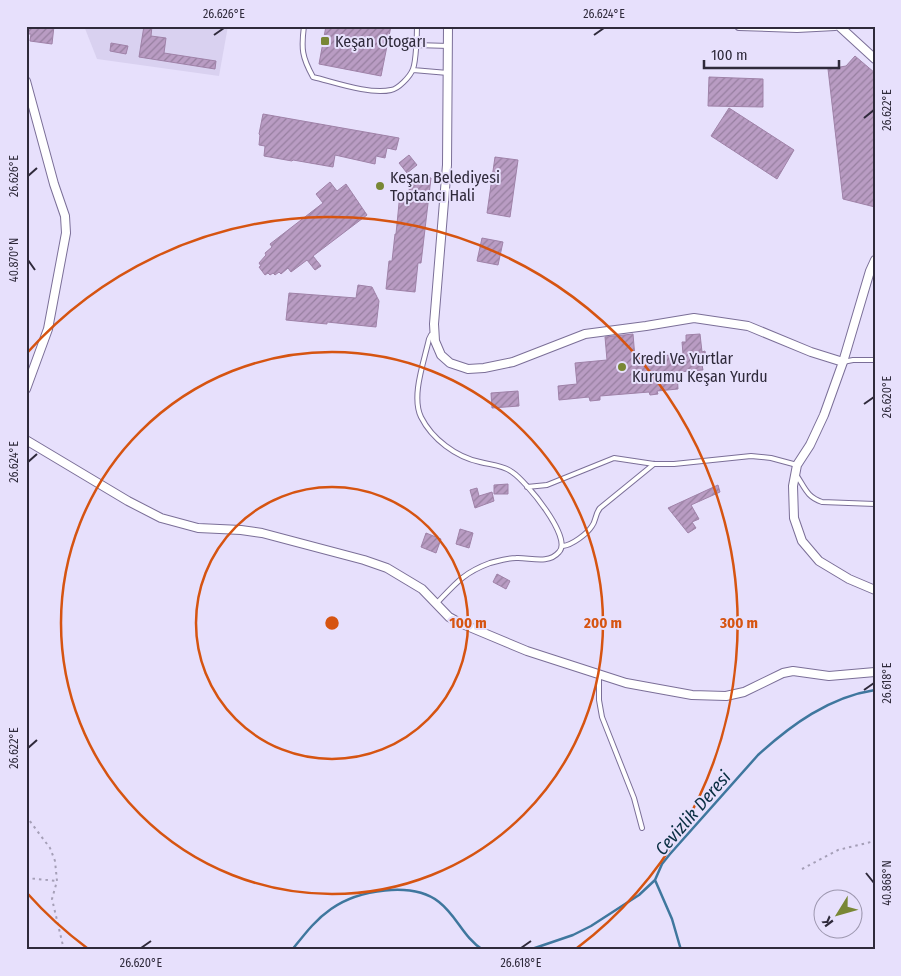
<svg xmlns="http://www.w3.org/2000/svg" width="901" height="976" font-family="'Fira Sans Condensed',sans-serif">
<defs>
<pattern id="building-hatch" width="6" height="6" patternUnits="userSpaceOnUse" patternTransform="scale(1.25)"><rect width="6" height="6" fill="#b99cc3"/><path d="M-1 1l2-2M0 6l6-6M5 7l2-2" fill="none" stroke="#977fa0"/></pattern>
</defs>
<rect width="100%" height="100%" fill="#e7e0fc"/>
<path fill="#d9d1f0" d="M84,26H228L219,76L97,59Z"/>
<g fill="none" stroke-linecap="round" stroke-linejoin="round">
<path stroke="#3f779e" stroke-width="2.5" d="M655,880L672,919L681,950
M292,950C304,935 315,920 331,909C358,890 412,881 439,902C457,916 463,937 483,950
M529,950L573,935L591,926L639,895L655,880L662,864L670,854L758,755C791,725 829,697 875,690"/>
</g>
<path fill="url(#building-hatch)" stroke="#9f82a8" d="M26,26H54L52,44L30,41L31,34H26Z
M144,26H152L151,36L166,38L164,53L216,61L215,69L139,57Z
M326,26H391L381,76L319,64Z
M111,43L128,46L126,54L110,51Z
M855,56L875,73V207L843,199L828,69L846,66Z
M709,77L763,79V107L708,106Z
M729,108L794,150L777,179L711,136Z
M263,114L399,138L396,150L387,148L385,158L376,156L375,164L335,155L333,167L293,160L292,161L264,156L265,146L259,145L260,135L259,134Z
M409,155L417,165L407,173L399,163Z
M495,157L518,160L510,217L487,213Z
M410,175L431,178L421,263H418L415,292L386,289L389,261H392L395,234H396L400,193L409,194Z
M330,182L337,191L346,184L367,215L313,256L321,266L315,270L307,260L291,272L288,268L281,274L279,272L275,275L273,273L270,275L268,273L265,275L259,267L261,266L259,263L266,255L265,253L272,247L270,244L323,203L316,194Z
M482,238L503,242L498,265L477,261Z
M358,285L372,287L379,301L376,327L327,322V324L286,320L289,293L356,298Z
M633,334L635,358L683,354L682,342H686V335L700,334L702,352L705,351L707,365H702L703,370L677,372L678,389L657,391L658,394L650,395L649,392L600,396V400L590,401L589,397L559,400L558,386L577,384L575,363L607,360L605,337Z
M518,391L519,406L492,408L491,393Z
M508,484V494H494V485Z
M718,485L720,492L691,505L699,519L692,522L696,528L688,533L668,508Z
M477,488L479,496L492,492L494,501L475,508L470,490Z
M460,529L473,533L469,548L456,544Z
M426,533L441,539L436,553L421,547Z
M497,574L510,581L506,589L493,582Z"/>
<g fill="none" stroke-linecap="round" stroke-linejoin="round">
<g stroke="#7b6f98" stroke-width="6">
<path id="lane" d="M304,26C301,49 302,57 313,77C334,82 370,95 391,90C398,89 410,77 413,69C416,61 417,35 417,26
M416,45L449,46
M413,70L448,73
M434,333L431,335L429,339C424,362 411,396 421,417C432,439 456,457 480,462C491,465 503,465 512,472C526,481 573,538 559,552C548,565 529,557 516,558C507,558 498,561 490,563C463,573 455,584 436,604
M843,362L853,360H875
M797,476C805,488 807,497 822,502L875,504
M527,487L547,485L614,458L654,464H674L751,456L771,458L797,465
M563,546C572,545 587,534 592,526C596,521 595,514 600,508L654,464
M599,674V700L602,717L634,798L642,828"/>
</g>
<g stroke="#7b6f98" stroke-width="10">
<path id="street" d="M448,26L447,165L434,324L435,341L441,355L450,363L468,369L484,368L513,362L585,334L646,326L694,318L748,326L811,352L843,362L824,415L810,445L797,465L793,486L794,518L802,541L819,561L849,579L875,590
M739,26L797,28L835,26
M839,26L875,59
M26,81L54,184L65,216L66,233L48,329L26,389
M843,362L870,271L875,260
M26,440L128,501L161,518L198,528L241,530L262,533L364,560L387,568L422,589L449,617L460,623L527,651L626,683L692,695L726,696L744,692L783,673L793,671L829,676L875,672"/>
</g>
<path stroke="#a59fb7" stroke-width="2" stroke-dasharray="2.5 4" stroke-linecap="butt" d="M26,816L50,848L55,861L57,881L52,899L64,950
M802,869L838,850L875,841
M26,878L57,881"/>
<use href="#lane" stroke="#fff" stroke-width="4"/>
<use href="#street" stroke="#fff" stroke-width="8"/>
</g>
<path fill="none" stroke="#2f2a3b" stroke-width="2" d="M214,35L224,28M594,35L604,28M864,118L874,110M28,176L37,168M28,260L35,270M864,404L874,397M28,462L37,454M864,690L874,683M28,748L37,740M866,873L874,883M141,948L151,941M521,948L531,941"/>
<g fill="none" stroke="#d65411" stroke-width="2.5">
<circle cx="332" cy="623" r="136"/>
<circle cx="332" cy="623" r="271"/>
<path d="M87 948A407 407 0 0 1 27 893M27 353A407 407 0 1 1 577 948"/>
</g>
<g fill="#798735" stroke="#e7e0fc" stroke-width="2">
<rect x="320" y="36" width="10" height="10" rx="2.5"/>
<circle cx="380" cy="186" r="5"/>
<circle cx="622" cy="367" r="5"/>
</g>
<g text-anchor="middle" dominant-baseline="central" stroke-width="4" stroke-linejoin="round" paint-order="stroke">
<g font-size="16" fill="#2f2a3b" stroke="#e7e0fc" text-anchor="start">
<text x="335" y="41">Keşan Otogarı</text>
<text x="390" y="177">Keşan Belediyesi<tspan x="390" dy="18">Toptancı Hali</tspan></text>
<text x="632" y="358">Kredi Ve Yurtlar<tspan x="632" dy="18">Kurumu Keşan Yurdu</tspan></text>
</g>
<g font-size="18" font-style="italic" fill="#092e42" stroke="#e7e0fc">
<text transform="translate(693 813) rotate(-49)">Cevizlik Deresi</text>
</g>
</g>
<circle cx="332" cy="623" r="8" fill="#d65411" stroke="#e7e0fc" stroke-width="2.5"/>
<g font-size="15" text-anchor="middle" font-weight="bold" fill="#d65411" stroke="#e7e0fc" stroke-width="4" stroke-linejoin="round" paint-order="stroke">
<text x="468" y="628">100 m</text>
<text x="603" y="628">200 m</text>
<text x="739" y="628">300 m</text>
</g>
<rect width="901" height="976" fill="none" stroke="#e7e0fc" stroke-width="55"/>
<g transform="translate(838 914) rotate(233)"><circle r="24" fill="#e7e0fc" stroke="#9d97af"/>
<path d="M0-4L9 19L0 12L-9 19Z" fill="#798735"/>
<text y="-8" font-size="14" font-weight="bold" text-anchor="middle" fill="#2f2a3b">K</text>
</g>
<path d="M704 60v8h135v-8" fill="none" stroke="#2f2a3b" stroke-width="2.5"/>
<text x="711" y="60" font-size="15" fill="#2f2a3b" stroke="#e7e0fc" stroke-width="4" paint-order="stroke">100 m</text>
<rect x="28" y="28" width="846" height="920" fill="none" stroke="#2f2a3b" stroke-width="2"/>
<g font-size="12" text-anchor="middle" fill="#2f2a3b">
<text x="224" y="18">26.626°E</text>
<text x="604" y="18">26.624°E</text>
<text transform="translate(887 110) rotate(-90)" y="4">26.622°E</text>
<text transform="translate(14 176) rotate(-90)" y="4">26.626°E</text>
<text transform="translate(14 260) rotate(-90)" y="4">40.870°N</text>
<text transform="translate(887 397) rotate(-90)" y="4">26.620°E</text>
<text transform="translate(14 462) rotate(-90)" y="4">26.624°E</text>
<text transform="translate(887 683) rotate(-90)" y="4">26.618°E</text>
<text transform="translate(14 748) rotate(-90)" y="4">26.622°E</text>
<text transform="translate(887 883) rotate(-90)" y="4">40.868°N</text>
<text x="141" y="967">26.620°E</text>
<text x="521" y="967">26.618°E</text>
</g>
</svg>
